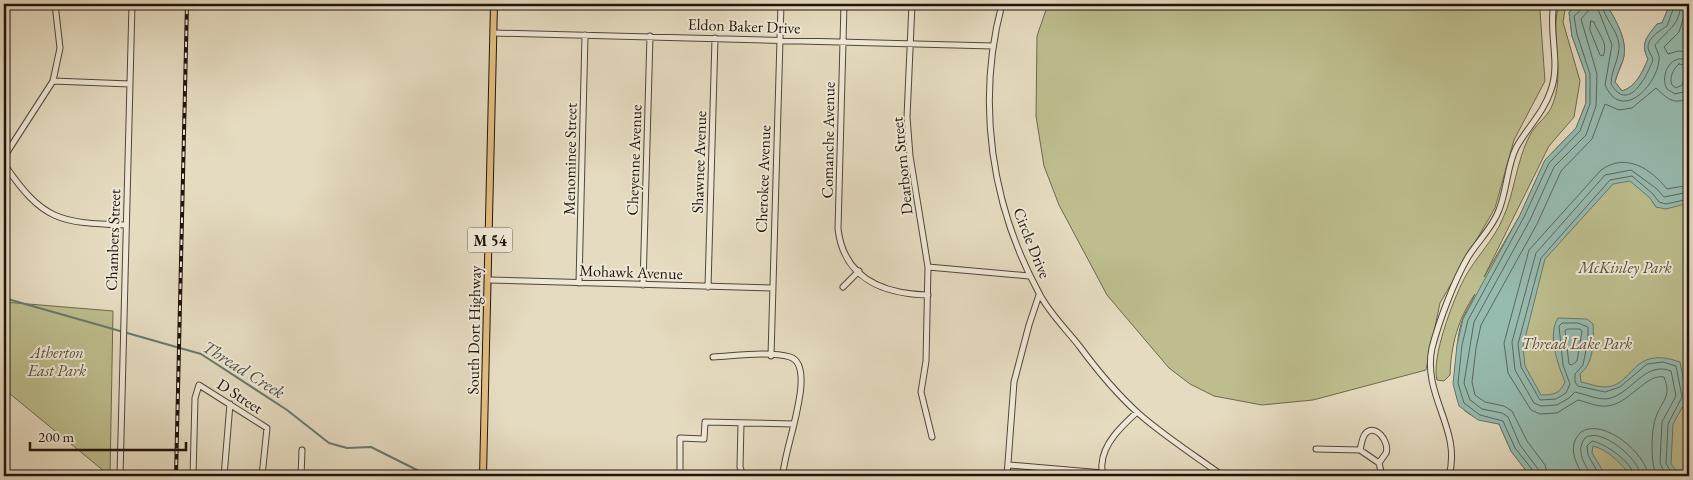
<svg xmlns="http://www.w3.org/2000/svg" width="1693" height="480" font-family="'EB Garamond',serif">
<rect width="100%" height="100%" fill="#e5dbc0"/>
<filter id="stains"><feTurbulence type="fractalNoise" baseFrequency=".004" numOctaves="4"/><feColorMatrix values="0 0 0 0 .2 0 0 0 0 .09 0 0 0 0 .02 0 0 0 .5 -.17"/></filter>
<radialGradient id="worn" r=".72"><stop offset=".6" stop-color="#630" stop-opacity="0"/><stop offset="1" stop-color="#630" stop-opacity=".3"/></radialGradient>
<path fill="#bdbd8d" stroke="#6f684c" d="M1048,4H1545L1540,11L1545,81L1514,140L1495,208L1440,303L1426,370L1313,400L1262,405L1214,396L1190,384L1169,368L1107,295L1059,205L1044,166L1036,116L1037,36Z
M1559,4H1574L1565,10L1563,22L1580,81L1574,117L1549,146L1484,277L1520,215L1545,160L1576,128L1586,103V75L1572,36L1569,12L1580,4H1606C1615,19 1629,41 1623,60C1621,67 1617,74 1615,82L1622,91C1636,87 1643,71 1648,59C1640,43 1647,37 1657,24L1662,23L1670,4H1689V476H1530L1511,451L1499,424C1455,416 1452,400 1456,360C1457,346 1458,331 1463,318C1466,310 1472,302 1475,294C1458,319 1451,345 1450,375L1444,381L1437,380C1431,358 1453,300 1464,279C1475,258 1494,240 1503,218C1515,192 1516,161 1530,135C1535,125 1546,118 1551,108C1567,74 1549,38 1559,4Z
M4,302L113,311L110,476L4,389Z"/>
<path fill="#96bbaf" stroke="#67786e" d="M1580,4H1606C1615,19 1629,41 1623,60C1620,67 1617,74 1615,82L1622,91C1636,87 1643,71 1648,59C1640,43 1647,37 1657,24L1662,23L1670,4H1689V203L1666,209L1656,207L1650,198L1630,181L1613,184L1545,259L1523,346L1525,366L1541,395C1553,395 1560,394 1565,382C1558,365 1547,335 1558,318L1587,319L1593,324C1594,341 1594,363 1580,374L1581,382C1588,383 1596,387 1604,387C1634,388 1630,344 1680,362L1687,399L1673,424L1671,464L1680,476H1631C1621,464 1609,450 1593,446L1592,453L1606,476H1530L1511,451L1499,424L1478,420L1459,406L1453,384L1457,345L1463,319L1520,215L1545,160L1576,128L1586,103V75L1572,36L1569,12Z"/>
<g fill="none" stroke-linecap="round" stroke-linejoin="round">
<path stroke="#5c675e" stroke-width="1" d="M1596,4L1612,45L1605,85C1622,123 1657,85 1659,60C1660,54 1656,50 1655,45C1667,30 1679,27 1681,4
M1602,4C1604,19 1617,29 1619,44C1620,58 1611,70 1611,84C1628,113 1646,78 1653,60C1652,56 1649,52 1648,48C1647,38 1661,30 1667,26L1675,4
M1688,4L1679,32L1664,47L1668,54L1678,51L1689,52
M1591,21L1594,22C1598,34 1609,43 1603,56L1600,55L1590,30Z
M1689,61C1672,51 1659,75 1667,89L1675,94L1683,92L1689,85
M1679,64L1685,65L1687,71L1682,85L1676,88L1672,85C1669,78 1673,69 1679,64Z
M1568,329H1580L1582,331L1577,361L1572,365L1569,364L1565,331Z
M1534,476L1531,468L1515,448L1503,421L1480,415L1464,403L1458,383L1462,345L1468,320L1524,217L1549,163L1580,131L1590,104V74L1577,34L1574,16L1582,9L1583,4
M1540,476L1538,469L1520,445L1508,417L1502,413L1482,409L1470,400L1464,383L1474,322L1530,220L1554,167L1586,135L1596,106L1597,74L1581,19L1588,11L1590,4
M1548,476L1545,465L1527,441L1512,411L1504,406L1485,402L1475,395L1472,382L1476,348L1481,325L1537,224L1561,171L1592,139L1605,104L1619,110L1632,108L1656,88C1666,97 1674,107 1689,97
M1583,476C1575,461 1567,446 1581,432C1603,417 1647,454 1648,476
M1592,476C1585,465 1575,451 1585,438C1601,426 1640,460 1641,476
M1600,476L1588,455L1587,446L1592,441C1605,443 1633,463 1634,476
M1657,476C1650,466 1651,429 1656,417C1662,400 1672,397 1664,377C1646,373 1629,405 1606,406C1597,407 1587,402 1578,400L1557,413L1540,414L1531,410L1508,373L1504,343L1529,250L1601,170C1626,152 1651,169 1667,189L1689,185
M1666,476L1660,463L1662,422L1676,396L1671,371C1644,360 1631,396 1606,399C1596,399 1584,394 1575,392L1569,398L1557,405L1541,406L1534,403L1515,370L1512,342L1536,253L1605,175L1631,170L1657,189L1664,197L1689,192
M1674,476L1666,464L1668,424L1682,397L1676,366L1663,362L1647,364L1620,387L1605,392L1578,386L1575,382V374L1583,365L1588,340V327L1578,323H1562L1559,326L1563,365L1570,384L1566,393L1556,399L1540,400L1521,367L1518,344L1541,258L1610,180L1632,176L1653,194L1659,202L1666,204L1689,199"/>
<path stroke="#67786e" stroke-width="2" d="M4,298L201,354L287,410L329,443L347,448L371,447L429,476"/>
<g stroke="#524539" stroke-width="7">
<path id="minor" d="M844,4L838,229C844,279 884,294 928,295
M912,4L907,117L910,156L928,267L926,361L921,392L932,437
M1002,4C976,102 991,205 1039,293C1049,313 1067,330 1080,347C1097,370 1117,394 1138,413C1164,436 1194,455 1223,476
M494,33L993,46
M53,81L130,84
M4,157L53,81L60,48L55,4
M4,164C43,221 59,223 126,225
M928,267L1029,276
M489,280L773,288
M579,283L585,35
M643,285L650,36
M708,287L715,38
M843,287L859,271
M771,356L781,4
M713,357C735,356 769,351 790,357C819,366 782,453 783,476
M741,423L740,467L743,476
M1316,449L1360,450L1379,463
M1360,450C1361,446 1362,438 1365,434C1375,422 1390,442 1386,453C1384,456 1381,460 1379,463L1382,476
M1009,465L1103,473
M193,475L310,476
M120,476L132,4
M193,476L195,398L199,385L267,428L262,476
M224,476L230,404
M301,476L302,450
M680,476V438L704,439L705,422L794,424
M1007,476L1014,382L1029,325L1039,295
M1103,476C1103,472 1101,468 1102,464C1103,443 1123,425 1137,412
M1449,476C1462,429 1422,396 1432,348C1439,321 1454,281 1468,257C1478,241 1493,227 1499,210C1507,190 1507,166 1516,148C1527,128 1544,112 1551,90C1561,62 1548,32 1554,4"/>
</g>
<g stroke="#21130c" stroke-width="8">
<path id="major" d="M483,476L494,4"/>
</g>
<use href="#minor" stroke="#eee8d6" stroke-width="5"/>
<use href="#major" stroke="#e2be80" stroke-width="6"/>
<g stroke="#21130c" stroke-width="4">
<path id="rail" d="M176,476L187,4"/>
</g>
<use href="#rail" stroke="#eee8d6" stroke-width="2" stroke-dasharray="5.5" stroke-linecap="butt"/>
</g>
<g text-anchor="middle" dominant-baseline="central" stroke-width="4" stroke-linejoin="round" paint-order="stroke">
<rect fill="#eee8d6" stroke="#5e5349" stroke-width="1" x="467.5" y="227.5" width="45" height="25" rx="4"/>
<g font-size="15" font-weight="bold" fill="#21130c">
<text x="490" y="240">M 54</text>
</g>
<g font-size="16" fill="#21130c" stroke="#eee8d6">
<text transform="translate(744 26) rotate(2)">Eldon Baker Drive</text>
<text transform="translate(828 140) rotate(-89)">Comanche Avenue</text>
<text transform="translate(570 159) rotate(-89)">Menominee Street</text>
<text transform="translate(634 160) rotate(-88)">Cheyenne Avenue</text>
<text transform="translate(699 162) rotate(-88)">Shawnee Avenue</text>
<text transform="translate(902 166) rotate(-96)">Dearborn Street</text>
<text transform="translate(763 179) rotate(-88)">Cherokee Avenue</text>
<text transform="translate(113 240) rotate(-88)">Chambers Street</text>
<text transform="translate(1032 243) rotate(68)">Circle Drive</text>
<text transform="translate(631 272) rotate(2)">Mohawk Avenue</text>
<text transform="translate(474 330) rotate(-89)">South Dort Highway</text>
<text transform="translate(240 396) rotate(33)">D Street</text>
</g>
<g font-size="16" font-style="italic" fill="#584e39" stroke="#eee8d6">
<text x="1625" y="267">McKinley Park</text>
<text x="1577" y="343">Thread Lake Park</text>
<text x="57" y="352">Atherton<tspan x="57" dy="18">East Park</tspan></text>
</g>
<g font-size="18" font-style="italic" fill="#4a4e45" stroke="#eee8d6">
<text transform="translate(244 369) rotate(32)">Thread Creek</text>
</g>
</g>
<rect width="1693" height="480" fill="none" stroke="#e5dbc0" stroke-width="20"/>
<rect x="5" y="5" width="1683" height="470" fill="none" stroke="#21130c" stroke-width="2.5"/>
<rect x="10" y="10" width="1673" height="460" fill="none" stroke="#21130c"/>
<path d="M30 442v8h156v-8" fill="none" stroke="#21130c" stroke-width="2.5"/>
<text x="38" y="442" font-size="15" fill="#21130c" stroke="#eee8d6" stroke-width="4" paint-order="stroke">200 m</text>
<rect width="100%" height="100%" filter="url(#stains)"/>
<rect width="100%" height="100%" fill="url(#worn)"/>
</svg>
